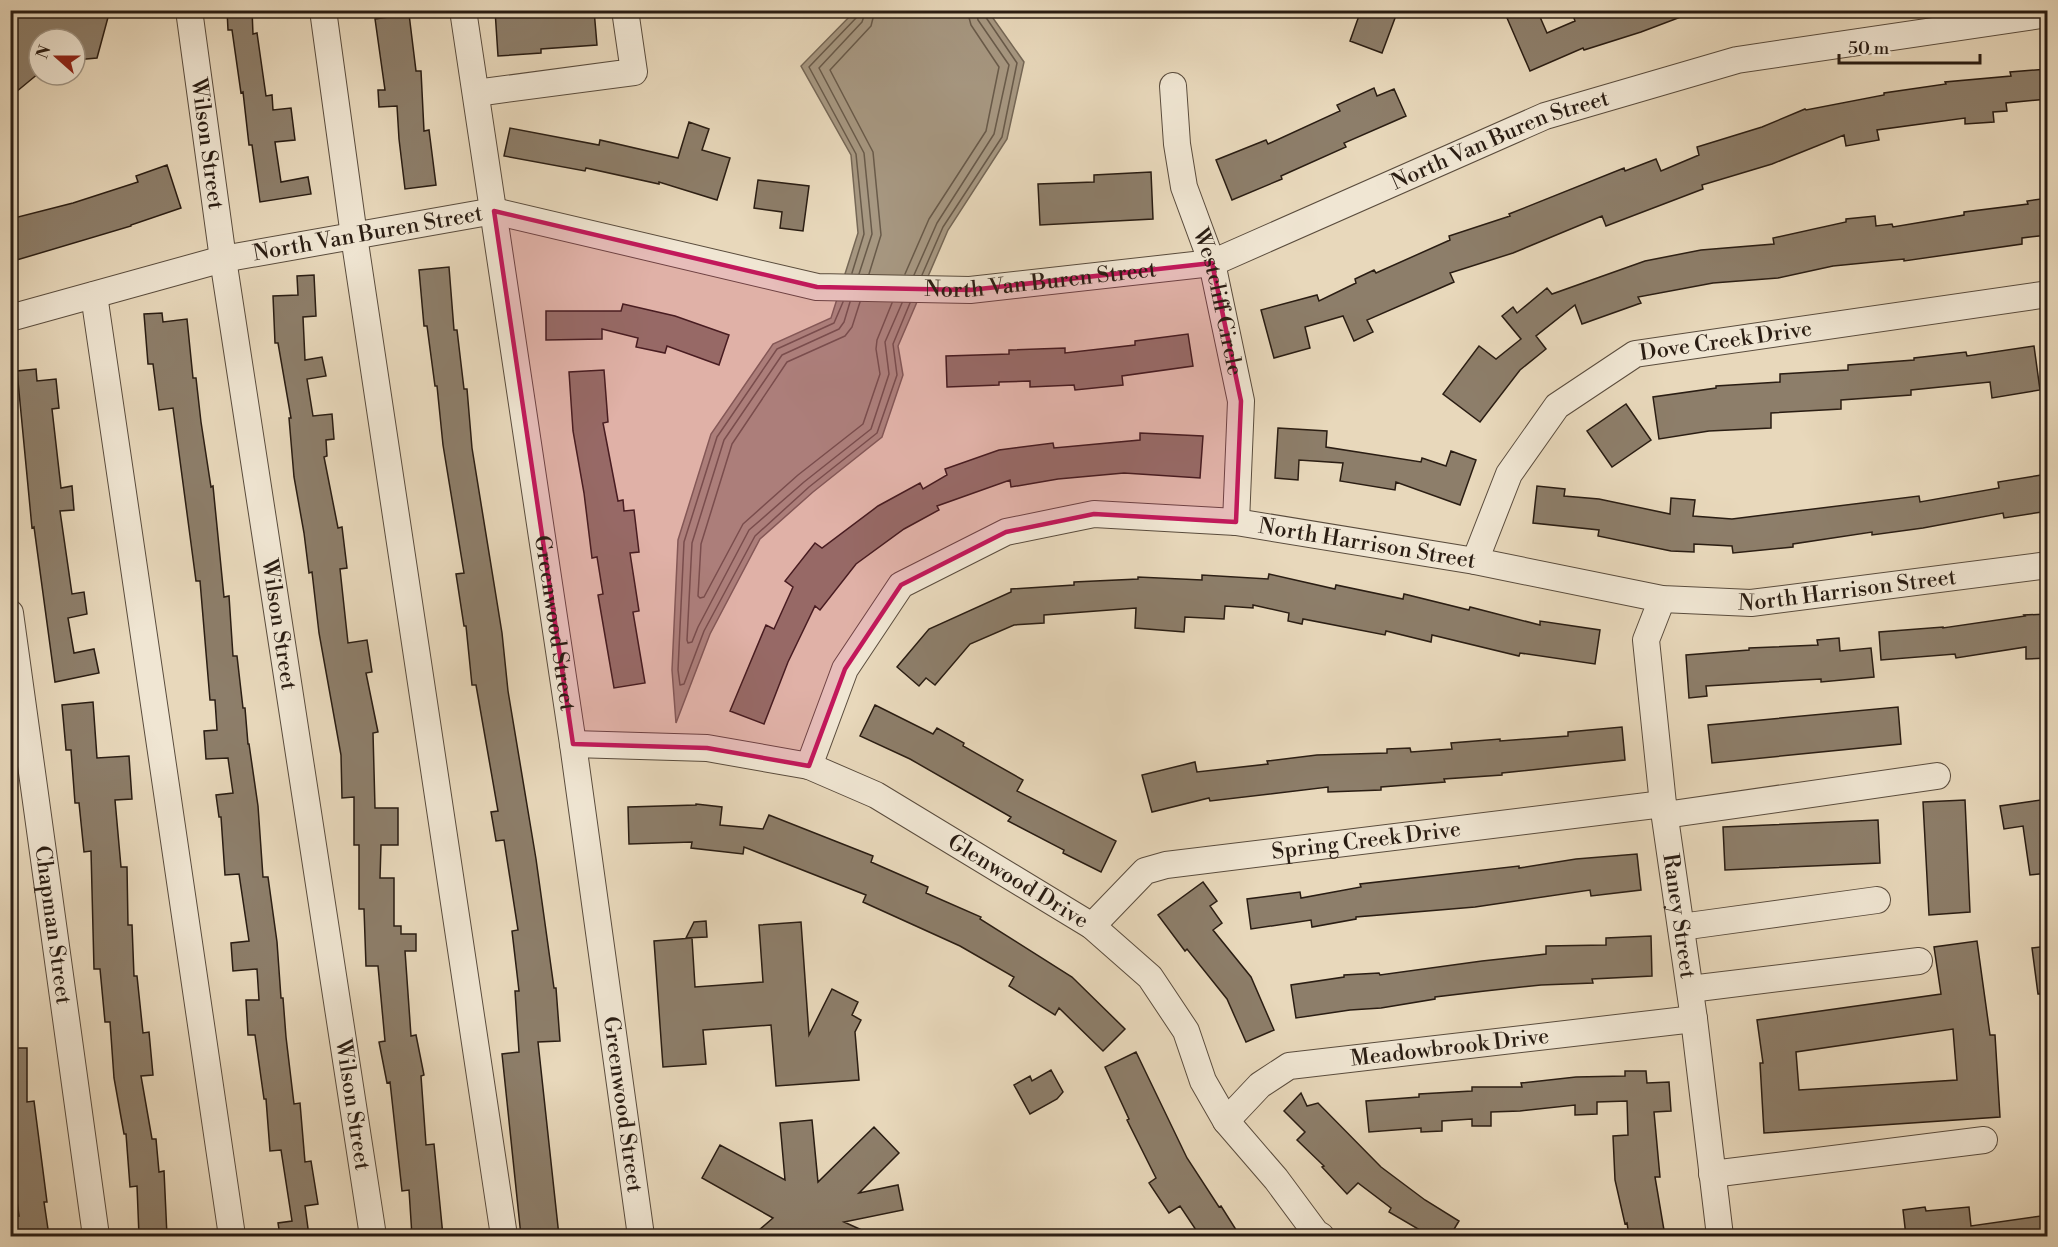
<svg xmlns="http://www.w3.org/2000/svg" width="2058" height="1247" font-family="'Libre Bodoni',serif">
<rect width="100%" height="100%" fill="#e8d8bb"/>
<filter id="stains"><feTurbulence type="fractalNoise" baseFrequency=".00333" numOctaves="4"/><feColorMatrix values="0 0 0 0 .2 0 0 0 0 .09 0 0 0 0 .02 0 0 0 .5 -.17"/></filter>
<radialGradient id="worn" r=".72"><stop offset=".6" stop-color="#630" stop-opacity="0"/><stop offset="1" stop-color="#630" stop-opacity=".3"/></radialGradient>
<path fill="#a79882" stroke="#756756" stroke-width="1.5" d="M855,11H988L1024,62L1007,139L948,230L898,346L903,375L882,437L813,492L760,539L710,634L676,723L672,670L678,540L711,434L773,344L831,318L858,233L851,155L801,66Z"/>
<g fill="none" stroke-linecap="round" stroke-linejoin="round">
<path stroke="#685a4a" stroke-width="1.5" d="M852,273L864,234L856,154L809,67L857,17L859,10
M859,274L872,234L864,153L819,68L862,22L866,10
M869,274L881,235L873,152L830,70L871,26L875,10
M905,274L929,219L986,131L999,67L971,25L967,10
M914,275L937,223L994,134L1009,65L978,20L976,10
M922,275L943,227L1002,137L1017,63L985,16L984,10
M843,302L834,323L777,349L717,437L684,542L678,670L680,685L684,684L704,631L755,536L809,487L877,433L897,375L893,344L910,303
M850,302L844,322L839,329L782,355L724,440L692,543L687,640L688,643L692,642L698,627L749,530L804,482L871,429L889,374L885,342L902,303
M860,302L852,327L845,336L787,362L732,444L701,544L698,596L700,598L704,597L743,524L798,475L863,424L880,374L876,349L877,340L892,303"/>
</g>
<path fill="#8d7e6a" stroke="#2a1d13" stroke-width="1.5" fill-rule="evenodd" d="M10,10H110L97,58L75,60V39H39V73L10,97Z
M227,10H252L253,34L257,33L266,96L272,95L273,110L291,108L295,140L275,142L281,182L308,177L311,194L260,202L252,145H249L243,92L241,93L232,30H228Z
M495,10H594L597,45L541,49V53L498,56Z
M1361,10H1398L1382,53L1350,41Z
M1526,10H1537L1547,33L1575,21L1571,10H1694V12L1641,32L1584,50L1583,48L1530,71L1507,18Z
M409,14L416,71H421L424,131L429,130L436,185L405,189L399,139L397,106L379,107L378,90H385L375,19Z
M2048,69V99L2006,103L2007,111L1993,112L1994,122L1965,124V118L1877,130L1879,140L1846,146L1844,135L1772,164L1702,185L1703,189L1606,226L1602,216L1513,253L1450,273L1454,282L1367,320L1373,332L1354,341L1343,316L1305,327L1310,348L1274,358L1261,310L1317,295L1319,301L1356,283L1355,279L1374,270L1376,273L1450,240L1449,236L1510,216L1509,214L1624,168L1625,171L1656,159L1661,171L1699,155L1697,147L1762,127L1805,109L1806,110L1884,95V93L1946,84L1945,82L2011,76L2010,72Z
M1374,88L1377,96L1394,89L1406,116L1344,143L1346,147L1281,176L1282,179L1232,200L1216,160L1266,140L1268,144L1340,111L1337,105Z
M689,122L709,129L702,150L730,158L717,200L659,182V184L586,168L585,171L504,156L510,128L599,145L600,140L678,158Z
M167,165L181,208L131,225V226L10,262V219L73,203L138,182L136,176Z
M1151,172L1153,219L1040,225L1038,184L1094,182V175Z
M758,180L809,186L803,231L780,228L782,212L754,208Z
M2048,198V235L2022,238V244L1904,261V259L1833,266L1778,278L1713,283L1638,297L1641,303L1582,324L1575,305L1536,336L1546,349L1520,370L1480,422L1443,394L1479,346L1496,359L1521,339L1502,316L1513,307L1517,313L1547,288L1552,294L1645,261L1701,250L1774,244L1773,238L1846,222V219L1875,216L1876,226L1892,224L1893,227L1964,215V212L2028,204L2027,201Z
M449,267L454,330H457L464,389H467L472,448L502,633L508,691L536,859L554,988H556L560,1041L538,1042L559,1236H521L502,1054L519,1052L515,991H519L512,931L518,930L504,840L496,841L491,812L498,811L476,685H472L466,626H464L456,574L464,573L443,445L437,386H435L427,326H424L419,270Z
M314,275L316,316L303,317L305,360L322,357L326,376L307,379L313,416L332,414L334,439L326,440L327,456L324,457L338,528L342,527L347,568L340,569L348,643L367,640L372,672L366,673L378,732L373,733L375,808H398V845H381L380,878H394V926H401V934H416V951H405L411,1036L416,1035L424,1075L421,1076L426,1145L434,1144L443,1236H412L409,1190L402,1191L390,1082L387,1083L379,1042L385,1041L378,966H366L364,909H359V845H354V797L342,798L341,755L319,633L312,572L309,573L304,533L294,477L289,418H291L278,343H275L273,296L298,295L297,276Z
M623,304L675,316L729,335L719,365L667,346L665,353L636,347L638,338L602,329V339L546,340V311H621Z
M162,313L163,322L187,319L193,378H196L201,422L211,487L213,486L224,597L229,596L233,656H237L243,708H245L248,744H249L258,806L263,877H268L277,942L281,998H283L286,1037L294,1104L300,1103L305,1162L311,1161L318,1204L305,1206L309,1236H280L278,1223L292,1221L281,1150L270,1151L266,1099H264L255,1035H248L246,1000H259L257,969L233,971L231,943L249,941L239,874L225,875L221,817H219L216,795L233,793L228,758L206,759L204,731L217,730L215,700H210L200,581H196L173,408L159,410L153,364H148L144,314Z
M1188,334L1193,366L1122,376L1123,385L1075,390L1074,385L1030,387V381L999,382V385L947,387L946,356L1009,354V350L1065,348V353L1135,345V341Z
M2034,346L2040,390L1992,398L1990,382L1911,390V395L1841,400V409L1771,413V428L1709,431L1659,439L1653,397L1716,388V386L1780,382V374L1848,370V365L1914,360V358L1966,352L1967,356Z
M36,369L37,381L56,379L59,408L52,409L61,488L72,486L74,510L60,511L72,594L84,592L87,614L68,618L74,653L94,649L99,673L55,682L34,527L32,528L17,371Z
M604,370L608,422L603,423L618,501L623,500L624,511L634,510L639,552L630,553L639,611L633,612L645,683L614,688L598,595L603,594L597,557L592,558L584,493L573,431L569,372Z
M1626,404L1651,440L1612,467L1587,431Z
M1278,428L1327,431L1326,447L1421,462L1422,458L1446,466L1451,451L1476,460L1460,505L1396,482L1395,490L1340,481L1343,463L1299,460L1298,480L1275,478Z
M1140,433L1203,436L1200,478L1124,473L1058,479L1011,487L1010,480L937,506L939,510L904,529L856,564L820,610L815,606L788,662L764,724L730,711L766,625L774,629L793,587L785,581L815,543L822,548L878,506L920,483L923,489L947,475L945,469L999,450L1053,443L1054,448L1140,440Z
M2048,474V511L2004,518L2003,513L1923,528L1872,535V532L1793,544V547L1733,553L1732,546L1694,544V552L1671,551L1598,536L1599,530L1533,523L1537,486L1565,489L1564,496L1599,499L1670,514L1671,498L1695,500L1693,516L1732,519L1919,496L1920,502L1999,488L1998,482Z
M1269,574L1335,589L1336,585L1403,599L1404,594L1469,610L1470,607L1540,625V621L1600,630L1595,664L1520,653L1519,656L1432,635L1431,642L1386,631L1385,635L1303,619L1302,624L1288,621L1289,613L1253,605V608L1225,606L1224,619L1185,617L1184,632L1135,628L1136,608L1044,615V623L1014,625L970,644L935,685L926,678L919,686L897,667L929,629L1011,592V589L1074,585V582L1138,579V577L1202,580V575L1268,579Z
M2048,614V658L2026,659V647L1956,658L1955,654L1881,660L1879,632L1943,627V628L2025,616L2024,615Z
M1839,638L1840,651L1871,648L1874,677L1821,682V679L1706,686L1707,696L1689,698L1686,655L1749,650V648L1818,645L1817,640Z
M93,702L97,758L129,756L132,799L115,800L121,867H127L128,925H132L134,976H137L143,1033L149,1032L153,1075L141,1076L152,1139H156L159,1172L164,1171L167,1236H139L137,1186L130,1187L126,1134H124L114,1078L110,1022H105L100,969H94L91,851L84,852L79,803H75L71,750H66L62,705Z
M875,705L933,734L937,728L964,743L963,746L1023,780L1017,791L1116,841L1101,872L1063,853L1064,850L1008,821L1011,817L910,759L860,736Z
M1898,707L1901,744L1712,763L1708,725Z
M1622,727L1625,760L1502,773V775L1444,779L1445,782L1381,787V790L1328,792V787L1210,801L1209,798L1152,812L1142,775L1195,762L1197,772L1268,764L1267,761L1317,755L1387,753V749L1410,748L1411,752L1452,749L1451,743L1500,739V741L1568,736V732Z
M2048,799V873L2030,875L2023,826L2004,829L2000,806Z
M1965,800L1970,912L1929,915L1923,802Z
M696,804L722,807L720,825L763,829L769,815L873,856L871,862L928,887L926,893L981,917L980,919L1072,977L1125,1029L1103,1051L1059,1008L1055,1015L1009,986L1014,977L960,946L863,902L866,895L744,847L743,854L691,848L692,842L629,844L628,807L696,805Z
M1878,820L1880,863L1725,870L1723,827Z
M1637,854L1641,890L1591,896L1590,890L1475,907L1356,917V919L1312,927L1311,920L1251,929L1247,899L1300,892L1301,898L1361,887L1360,884L1519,866V868L1576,859Z
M1203,882L1217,901L1210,906L1222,923L1213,930L1251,977L1274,1030L1246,1042L1227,999L1187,949L1185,951L1158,915Z
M706,921L707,937L686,938L694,922Z
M801,922L809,1035L832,989L858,1002L852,1015L861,1020L855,1032L859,1080L776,1086L771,1025L703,1030L706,1064L663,1067L654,941L692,938L695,987L763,982L759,925Z
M1651,936L1652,976L1592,979L1593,983L1541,985L1485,991L1435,997V999L1381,1008L1350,1010L1296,1018L1291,985L1344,977V975L1379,973L1380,975L1482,961L1546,954V946L1606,945V938Z
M1977,941L1990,1035H1995L2000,1117L1764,1133L1760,1063H1763L1757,1020L1941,994L1934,947ZM1953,1029L1957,1080L1799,1090L1796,1052Z
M2048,946V994H2038L2032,948Z
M10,1048H27V1102L34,1101L47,1202H44L49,1236L10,1235V1217L19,1216L10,1149Z
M1136,1052L1187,1158L1219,1207L1221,1206L1240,1236H1200L1180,1206L1169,1213L1149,1183L1156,1178L1127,1120L1129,1119L1105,1067Z
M1051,1070L1063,1092L1057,1099L1030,1114L1014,1085L1030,1076L1032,1081Z
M1625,1071H1646L1647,1083L1669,1082L1671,1111L1654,1112L1660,1177H1655L1665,1236H1629L1627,1223L1625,1224L1615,1180L1613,1136L1628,1135L1627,1101L1597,1102V1114L1575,1115V1105L1520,1111L1491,1112V1126H1472V1119L1442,1121V1131L1421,1132V1128L1369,1132L1366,1101L1419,1097V1094L1472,1091V1087H1522L1521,1083L1576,1077L1625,1076Z
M1301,1093L1307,1106L1318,1103L1381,1167L1425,1200L1459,1221L1450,1236H1430L1389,1212L1391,1208L1358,1183L1347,1194L1322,1167L1324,1166L1297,1140L1305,1132L1284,1111Z
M812,1120L818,1182L874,1127L899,1153L859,1193L898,1185L903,1210L844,1222L875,1236H752L773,1218L702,1178L720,1145L785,1180L780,1123Z
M1925,1207L1926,1211L1969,1207L1971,1226L2048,1215V1236H1906L1903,1210Z"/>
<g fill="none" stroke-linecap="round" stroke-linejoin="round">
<g stroke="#5a4c3d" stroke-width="28">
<g id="minor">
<path id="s1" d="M189,10L223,259L373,1236"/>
<path d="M323,10L354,236L504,1236"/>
<path id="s2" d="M463,10L573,744L641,1236"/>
<path id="s3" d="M1173,86L1177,144L1184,187L1212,263L1241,401L1236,522"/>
<path d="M476,93L634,72L625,10"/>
<path d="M94,295L232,1236"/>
<path id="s4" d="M10,318L223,259L494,211L817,287L970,290L1212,263L1545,116L1737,60L2048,14"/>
<path id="s5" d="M1475,561L1509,474L1557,406L1635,354L2048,294"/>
<path id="s6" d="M1662,599L1646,640L1663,804L1694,1019L1720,1236"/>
<path id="s7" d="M10,613L96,1236"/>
<path id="s8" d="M573,744L707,748L809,766L876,795L1092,926L1150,977L1186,1031L1203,1081L1226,1121L1276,1179L1316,1233L1321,1236"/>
<path id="s9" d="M809,766L845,669L901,585L1006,532L1094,514L1236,522L1475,561L1662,599L1751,603L2048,565"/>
<path d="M1665,815L1937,776"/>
<path id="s10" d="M1092,926L1145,871L1166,865L1663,804"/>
<path d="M1681,927L1877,900"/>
<path d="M1690,989L1919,961"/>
<path id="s11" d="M1226,1121L1260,1085L1289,1066L1694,1019"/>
<path d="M1712,1174L1984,1140"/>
</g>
</g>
<use href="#minor" stroke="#f0e6d3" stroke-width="26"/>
</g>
<path fill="#c2185b" fill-opacity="0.2" stroke="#c2185b" stroke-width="4.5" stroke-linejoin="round" d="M494,211L817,287L970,290L1212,263L1241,401L1236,522L1094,514L1006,532L901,585L845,669L809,766L707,748L573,744Z"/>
<g text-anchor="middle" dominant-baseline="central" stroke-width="4.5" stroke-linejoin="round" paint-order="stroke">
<g font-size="22" fill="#2a1d13" stroke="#f0e6d3">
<text stroke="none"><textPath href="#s4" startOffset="1538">North Van Buren Street</textPath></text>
<text stroke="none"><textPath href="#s1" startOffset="135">Wilson Street</textPath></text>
<text stroke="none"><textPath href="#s4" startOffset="368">North Van Buren Street</textPath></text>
<text stroke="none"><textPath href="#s4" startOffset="1052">North Van Buren Street</textPath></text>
<text stroke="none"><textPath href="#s3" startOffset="222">Westcliff Circle</textPath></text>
<text stroke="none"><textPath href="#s5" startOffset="362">Dove Creek Drive</textPath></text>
<text stroke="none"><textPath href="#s9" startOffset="687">North Harrison Street</textPath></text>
<text stroke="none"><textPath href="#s9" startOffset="1173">North Harrison Street</textPath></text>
<text stroke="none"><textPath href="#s2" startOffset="620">Greenwood Street</textPath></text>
<text stroke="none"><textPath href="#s1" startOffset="621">Wilson Street</textPath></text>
<text stroke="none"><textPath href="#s10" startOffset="300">Spring Creek Drive</textPath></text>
<text stroke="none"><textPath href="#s8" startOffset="477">Glenwood Drive</textPath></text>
<text stroke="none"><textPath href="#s6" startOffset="322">Raney Street</textPath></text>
<text stroke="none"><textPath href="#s7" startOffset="315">Chapman Street</textPath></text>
<text stroke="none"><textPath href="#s11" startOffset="246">Meadowbrook Drive</textPath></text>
<text stroke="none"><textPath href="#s1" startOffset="1107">Wilson Street</textPath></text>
<text stroke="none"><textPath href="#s2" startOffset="1106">Greenwood Street</textPath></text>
</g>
</g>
<rect width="2058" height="1247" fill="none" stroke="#e8d8bb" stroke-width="36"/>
<rect x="12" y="12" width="2034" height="1223" fill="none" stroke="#2a1d13" stroke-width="3"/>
<rect x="18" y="18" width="2022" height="1211" fill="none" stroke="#2a1d13" stroke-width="1.5"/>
<g transform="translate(57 57) rotate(291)"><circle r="28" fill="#f0e6d3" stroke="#a19686" stroke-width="1.5"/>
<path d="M0-4.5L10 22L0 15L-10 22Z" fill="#8f2418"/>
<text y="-9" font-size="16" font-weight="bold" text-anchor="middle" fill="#2a1d13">N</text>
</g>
<path d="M1839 54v9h141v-9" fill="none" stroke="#2a1d13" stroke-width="3"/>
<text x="1848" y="54" font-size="18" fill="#2a1d13" stroke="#f0e6d3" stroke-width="4.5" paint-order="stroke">50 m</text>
<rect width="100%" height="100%" filter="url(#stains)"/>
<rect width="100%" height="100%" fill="url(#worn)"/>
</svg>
